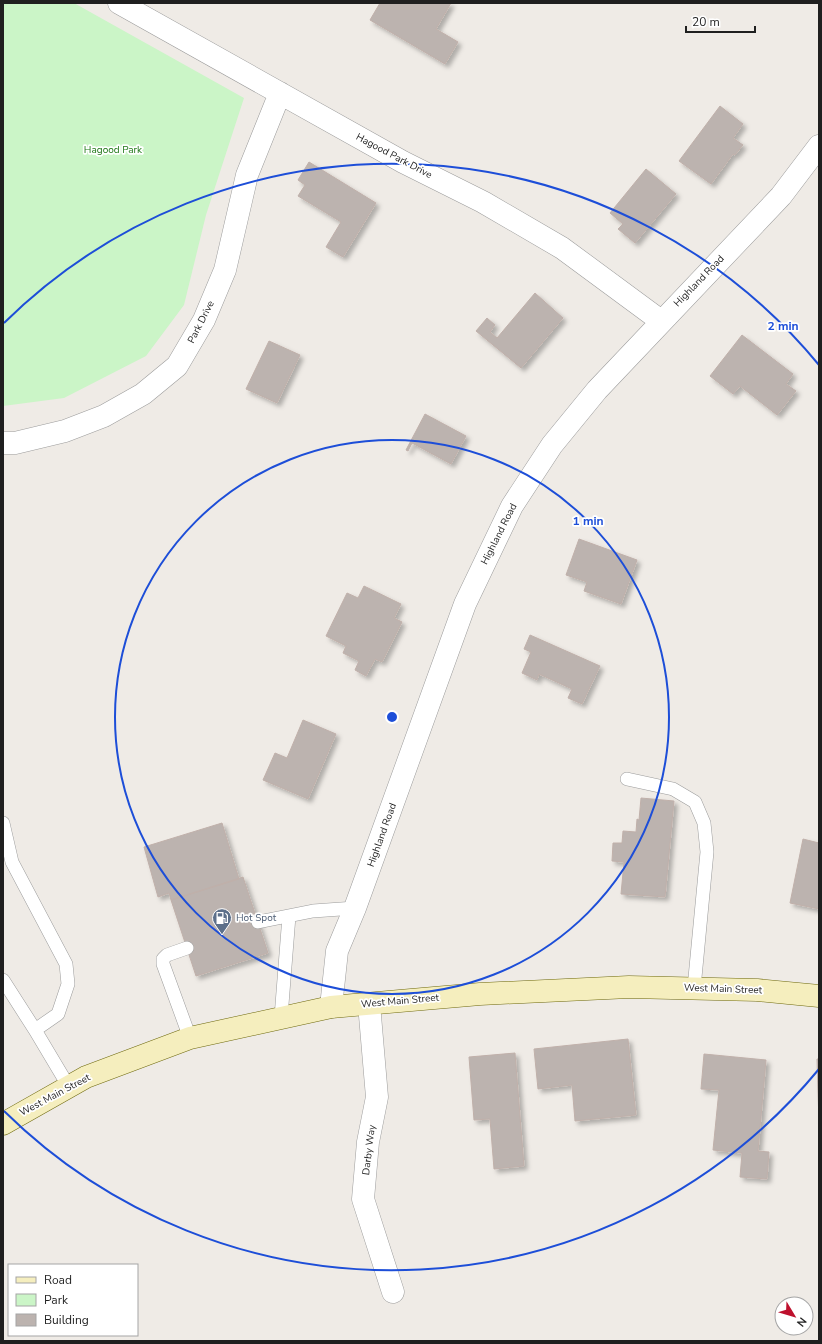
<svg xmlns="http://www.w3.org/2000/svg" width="822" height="1344" font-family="'Nunito Sans',sans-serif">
<defs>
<filter id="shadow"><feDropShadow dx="3.5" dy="3.5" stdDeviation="2" flood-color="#0004"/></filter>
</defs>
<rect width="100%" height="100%" fill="#efebe6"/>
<path fill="#cbf5c7" d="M3,3H74L244,98L206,215L184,305L146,356L64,398L3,406Z"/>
<path fill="#bcb3af" stroke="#c0b0aa" filter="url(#shadow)" d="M380,3H451L436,29L458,42L445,64L370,20Z
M720,106L743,124L733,138L743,145L735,155L733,154L711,184L679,161Z
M309,162L376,203L343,257L326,247L341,222L298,196L305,185L298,180Z
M646,169L676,194L635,243L618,229L623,224L610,213Z
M535,293L563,318L521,368L476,331L487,318L495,325L490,332L497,338Z
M742,335L793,374L786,384L796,391L777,415L740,386L733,394L710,376Z
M269,341L300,355L277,403L246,389Z
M425,414L466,436L451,464L412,443L408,451L406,450Z
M579,539L637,560L621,604L584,591L587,582L566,575Z
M364,586L401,604L394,618L402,622L382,662L375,659L366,676L355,670L359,661L343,653L346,646L326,636L347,593L358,598Z
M530,635L600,666L582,704L568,698L572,689L539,674L537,680L522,673L531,652L524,649Z
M303,720L336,734L308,799L263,780L275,753L287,758Z
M641,798L674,801L665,897L621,894L624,862L612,861L613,843H622L623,831L636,832L637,819L639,820Z
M222,823L239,879L171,900L169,893L158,897L144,847Z
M803,839L819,843V909L790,903Z
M243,877L268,953L196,976L171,900Z
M628,1039L636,1115L575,1121L572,1085L538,1089L534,1049Z
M515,1053L524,1166L494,1169L490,1119L474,1120L469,1057Z
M704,1054L766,1060L758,1151L769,1152L767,1179L740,1177L742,1153L713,1150L719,1090L701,1089Z
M817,1059H819V1124Z"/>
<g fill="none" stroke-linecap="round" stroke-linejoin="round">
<g stroke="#9c9c9c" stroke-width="14">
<path id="lane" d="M627,779L673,789L695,802L704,823L707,852L694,988
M3,823L12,862L66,964L68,984L58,1014L35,1030L69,1087
M258,922L313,911L355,908
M187,948L167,955L163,959V964L190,1038
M3,980L35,1030
M281,1017L289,916"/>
</g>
<g stroke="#9c9c9c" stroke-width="23">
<path id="street" d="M119,3L403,162L483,202L562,248L661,321
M3,443H15L65,431L104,416L143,394L177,366L204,320L225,270L247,175L280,93
M369,1004L377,1097L368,1142L363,1199L393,1292
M331,1007L337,951L355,908L465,604L512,506L552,445L597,390L781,196L819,146"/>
</g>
<g stroke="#6e690e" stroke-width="23">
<path id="secondary" d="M3,1124L86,1077L190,1038L331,1007L480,994L629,987L757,990L819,996"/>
</g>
<use href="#lane" stroke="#fff" stroke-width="13"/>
<use href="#street" stroke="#fff" stroke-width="22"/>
<use href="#secondary" stroke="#f5eebe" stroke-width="22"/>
</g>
<g fill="none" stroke="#1d4ed8" stroke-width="2">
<circle cx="392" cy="717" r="277"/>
<path d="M819 1069A553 553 0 0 1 4 1111M4 323A553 553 0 0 1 819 365"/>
</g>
<defs>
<g id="fuel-pin" transform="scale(1)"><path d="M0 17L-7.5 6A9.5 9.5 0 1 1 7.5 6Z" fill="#5c6f8a" stroke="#fff"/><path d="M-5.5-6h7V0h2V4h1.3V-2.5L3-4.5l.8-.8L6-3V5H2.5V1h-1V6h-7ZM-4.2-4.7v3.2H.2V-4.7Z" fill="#fff"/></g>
</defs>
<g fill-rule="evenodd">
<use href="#fuel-pin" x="222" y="918"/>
</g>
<g text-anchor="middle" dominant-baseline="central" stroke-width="3.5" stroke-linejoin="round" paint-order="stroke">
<g font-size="10" fill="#1d7614" stroke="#fff">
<text x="113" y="150">Hagood Park</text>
</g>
<g font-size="10" fill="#1f1f1f" stroke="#fff">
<text transform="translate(394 156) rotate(28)">Hagood Park Drive</text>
<text transform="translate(699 281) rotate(-46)">Highland Road</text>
<text transform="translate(201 322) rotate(-63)">Park Drive</text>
<text transform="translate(499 534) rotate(-63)">Highland Road</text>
<text transform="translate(382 835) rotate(-70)">Highland Road</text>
<text transform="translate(723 989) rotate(2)">West Main Street</text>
<text transform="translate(400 1001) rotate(-5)">West Main Street</text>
<text transform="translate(55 1095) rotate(-28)">West Main Street</text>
<text transform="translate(369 1150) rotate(-83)">Darby Way</text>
</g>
<g font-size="10" fill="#4e5e75" stroke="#fff" text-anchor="start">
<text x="236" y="918">Hot Spot</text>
</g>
</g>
<circle cx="392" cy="717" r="6" fill="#1d4ed8" stroke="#fff" stroke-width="2"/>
<g font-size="12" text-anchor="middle" font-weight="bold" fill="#1d4ed8" stroke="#fff" stroke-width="3.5" stroke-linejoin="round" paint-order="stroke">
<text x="783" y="330">2 min</text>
<text x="588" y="525">1 min</text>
</g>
<rect width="822" height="1344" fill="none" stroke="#1f1f1f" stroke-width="8"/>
<rect x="8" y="1264" width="130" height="72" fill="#ffffff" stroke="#a5a5a5"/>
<rect x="16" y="1277" width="20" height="6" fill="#f5eebe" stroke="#a5a5a5"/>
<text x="44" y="1284" font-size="12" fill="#1f1f1f">Road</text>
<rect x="16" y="1294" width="20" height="12" fill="#cbf5c7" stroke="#a5a5a5"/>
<text x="44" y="1304" font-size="12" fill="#1f1f1f">Park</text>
<rect x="16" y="1314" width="20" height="12" fill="#bcb3af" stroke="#a5a5a5"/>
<text x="44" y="1324" font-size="12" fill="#1f1f1f">Building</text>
<g transform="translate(794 1316) rotate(128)"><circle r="19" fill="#ffffff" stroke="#a5a5a5"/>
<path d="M0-3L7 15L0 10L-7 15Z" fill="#be102d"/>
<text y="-6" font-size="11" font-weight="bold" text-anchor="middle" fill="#1f1f1f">N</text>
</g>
<path d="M686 26v6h69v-6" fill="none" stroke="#1f1f1f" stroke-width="2"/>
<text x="692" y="26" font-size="12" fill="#1f1f1f" stroke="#ffffff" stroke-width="3" paint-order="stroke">20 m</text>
</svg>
